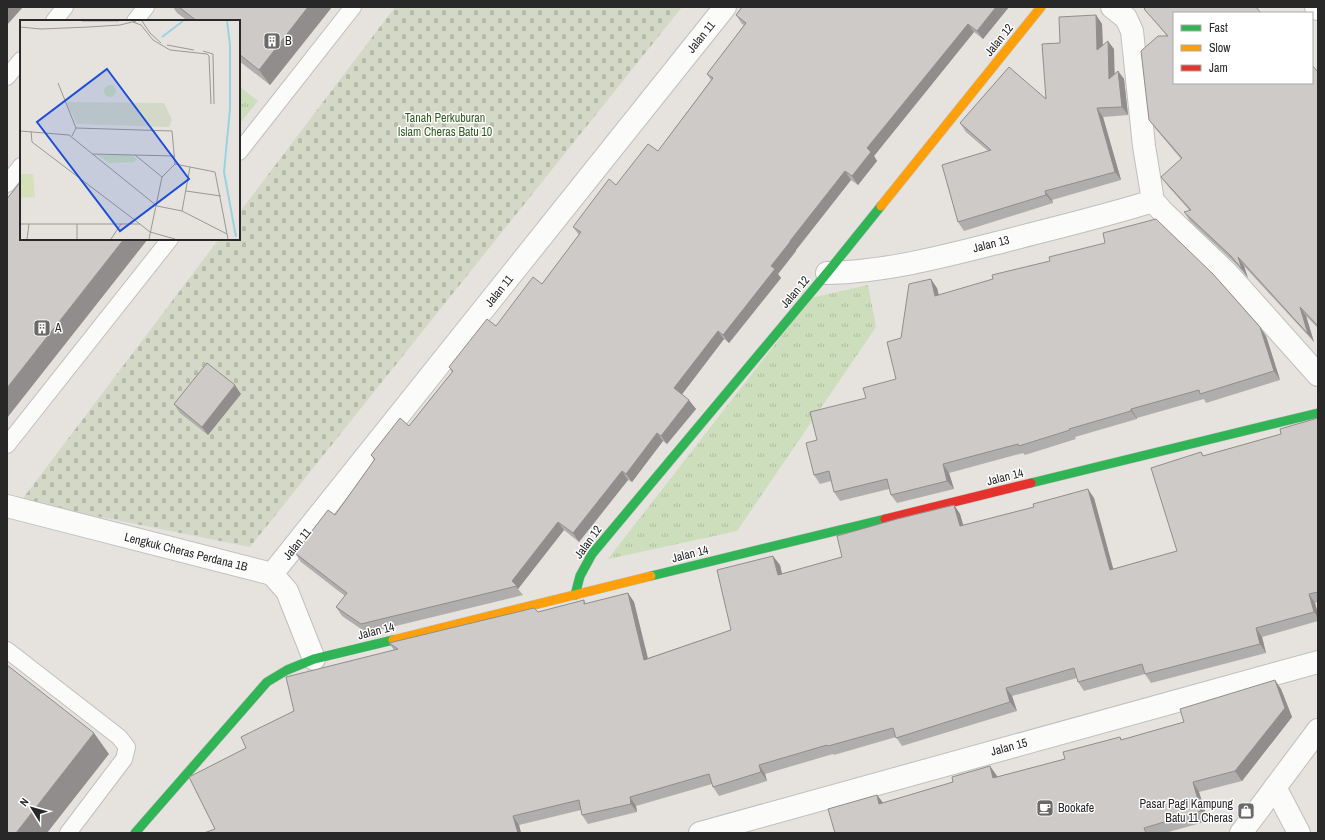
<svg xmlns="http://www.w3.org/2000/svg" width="1325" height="840" font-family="'Archivo Narrow',sans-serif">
<defs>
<pattern id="grass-tufts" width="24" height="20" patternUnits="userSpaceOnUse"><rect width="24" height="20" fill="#ccdebb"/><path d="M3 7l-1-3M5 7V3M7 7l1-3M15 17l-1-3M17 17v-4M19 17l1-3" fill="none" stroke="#afbea1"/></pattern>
<pattern id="cemetery-stones" width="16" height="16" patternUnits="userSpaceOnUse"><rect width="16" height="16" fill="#d4d9c7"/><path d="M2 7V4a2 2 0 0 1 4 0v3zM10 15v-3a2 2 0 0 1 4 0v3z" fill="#b6baab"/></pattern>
</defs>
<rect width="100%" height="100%" fill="#e6e2de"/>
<path fill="url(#grass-tufts)" d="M239,86L258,101L239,124Z
M868,285L876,327L737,531L608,559L811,298Z"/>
<path fill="url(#cemetery-stones)" d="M395,7H682L250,547L21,501L219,239H239V213Z"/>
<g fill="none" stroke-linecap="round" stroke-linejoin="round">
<g stroke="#c0bfbf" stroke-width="18">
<path id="lane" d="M54,21L65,7
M135,21L146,7
M7,77L21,60
M239,152L353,7
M7,184L21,166
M7,445L170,239
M7,650L119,737L127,747L124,759L68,833"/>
</g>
<g stroke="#c0bfbf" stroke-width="24">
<path id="street" d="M1112,7L1126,18L1132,31L1144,146L1153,201L1164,213L1228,274L1318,375
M1316,7L1318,9
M827,273C884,272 942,257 997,243C1050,229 1102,217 1153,201
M7,506L272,574L287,591L314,659
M272,574L725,7
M1275,787L1299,833
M700,833L1318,662
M1241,833L1318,730"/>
</g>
<g stroke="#c0bfbf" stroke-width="10">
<path id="fast" d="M1031,483L1318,413
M651,576L885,519
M575,595L580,576L592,554L827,273L881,206
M135,833L267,682L287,670L314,659L393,640"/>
</g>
<g stroke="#c0bfbf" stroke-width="10">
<path id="slow" d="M881,206L1041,7
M393,640L651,576"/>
</g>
<g stroke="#c0bfbf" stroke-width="10">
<path id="jam" d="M885,519L1031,483"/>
</g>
<use href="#lane" stroke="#fbfbfa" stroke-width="16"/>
<use href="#street" stroke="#fbfbfa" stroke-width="22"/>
<use href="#fast" stroke="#30b455" stroke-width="9"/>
<use href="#slow" stroke="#ff9f0a" stroke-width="9"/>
<use href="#jam" stroke="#e5322d" stroke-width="9"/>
</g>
<path fill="#b0aeac" d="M173,7H332L270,85L239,61V21H188L177,13Z
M742,7H1009L983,39L974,32L874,156L877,161L858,185L851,180L796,250V251L778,274L781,278L729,343L724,339L682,394L696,409L667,444L663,441L632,482L628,480L579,542L564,530L518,589L523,595L367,633L342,616L336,607L345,596L301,562L295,553L335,515L374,460L371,455L409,426L452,372L449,367L496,326L542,284L579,235L573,227L616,185L658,151L711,80L707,74L744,25L742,24L736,15Z
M1144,9L1174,13L1318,72V328L1306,316L1314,342L1244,266L1248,278L1237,265L1190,221L1184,212L1190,211L1167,185L1161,177L1181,159L1155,128L1149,120L1167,36L1151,17Z
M1096,15L1102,24L1103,45L1114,49V74L1118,71L1124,79L1128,115L1103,117L1121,180L1052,200L1053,203L964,231L958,222L988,151L966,132L960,123L1046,99L1060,43Z
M937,288L939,295L1266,336L1280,380L1206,403L1204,399L1137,418V419L1075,437L1076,439L1025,455L1023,453L949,473L954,489L897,503L891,495L889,489L840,501L834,492L831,481L820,484L814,475L817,440L866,398L896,379L901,338Z
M241,394L208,435L180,413L174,404Z
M1318,418V602L1315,603L1318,614V621L1262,637L1266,653L1151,683L1145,674L1084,691L1078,682L1077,678L1012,696L1017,711L902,746L896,737L834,755L833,754L765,774L767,781L719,796L713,787L712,784L636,806L637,812L588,824L582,815L581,810L519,825L521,833H204L215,829L246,748L294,711L394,650L389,643L538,612L584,600L586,604L628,593L634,602L648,658L731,630L780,565L782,574L842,557L954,505L960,514L963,525L1094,498L1113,569L1177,551L1201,452L1204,456L1281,434Z
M1281,689L1292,717L1242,781L1199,792L1208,821L1165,833H835L877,795L883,803L953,782L990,766L997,777L1065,759L1120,737L1122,740L1184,722Z"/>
<path fill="#908d8c" d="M7,7H23L7,25Z
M308,7H332L270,85L259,70Z
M996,7H1009L983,39L977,31Z
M1096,15L1102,24L1103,58L1097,50Z
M968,24L974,32L874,156L877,161L858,185L852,176L867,148Z
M1108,41L1114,49L1115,88L1109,79Z
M1118,71L1124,79L1128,115L1122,107Z
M1097,108L1103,117L1121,180L1115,172Z
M845,171L851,180L796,250V251L778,274L781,278L729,343L723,335L771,266L790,241Z
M1045,191L1052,200L1053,203L1046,195Z
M124,239H148L7,418V388Z
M1238,257L1244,266L1248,278L1242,269Z
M931,279L937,288L941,305L935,296Z
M1300,307L1306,316L1314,342L1308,334Z
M1260,327L1266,336L1280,380L1274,371Z
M718,331L724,339L680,397L674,388Z
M235,385L241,394L208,435L202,427Z
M689,400L696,409L667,444L661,436Z
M1131,409L1137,418V419L1131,411Z
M657,433L663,441L632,482L626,474Z
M943,464L949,473L954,489L947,481Z
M622,471L628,480L579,542L573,533Z
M1088,489L1094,498L1116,579L1110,570Z
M954,505L960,514L966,535L960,526Z
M558,522L564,530L518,589L512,581Z
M773,556L780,565L784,583L778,575Z
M628,593L634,602L650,668L644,660Z
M1309,594L1315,603L1318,614V618L1314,612Z
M1256,628L1262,637L1266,653L1260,644Z
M1275,680L1281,689L1292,717L1242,781L1235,771Z
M1006,688L1012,696L1017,711L1010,702Z
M94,733L109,754L47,833H16Z
M759,765L765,774L767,781L761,772Z
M990,766L997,776L1000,787L993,778Z
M1193,782L1199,792L1208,821L1201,811Z
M877,795L884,804H879Z
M630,797L636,806L637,812L631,804Z
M513,816L519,825L521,833H518Z"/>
<path fill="#cdcac8" stroke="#908d8c" d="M179,7H308L259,70L239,54V21H197Z
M742,7H996L977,31L968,24L867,148L871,152L852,176L845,171L790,241V242L771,266L775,269L723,335L718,331L674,388L689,400L661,436L657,433L626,474L622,471L573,533L558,522L512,581L517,586L361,624L336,607L347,593L295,553L328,510L335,515L375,459L371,455L400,418L409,426L453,371L449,367L487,319L496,326L533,277L542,284L581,232L573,227L609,179L616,185L648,144L658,151L713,78L707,74L746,23L736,15Z
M1146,7H1256L1261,13H1174V83H1312V65L1318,72V326L1300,307L1308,334L1238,257L1242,269L1231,256L1184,212L1191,210L1161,177L1182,158L1149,120L1141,51L1158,36H1168L1144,9Z
M1096,15L1097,50L1108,41L1109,79L1118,71L1122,107L1097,108L1115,172L1045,191L1046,195L958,222L942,165L991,150L960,123L1009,67L1046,99L1042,44L1060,43L1059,17Z
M21,181V239H124L7,388V199Z
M1156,219L1213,274L1260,327L1274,371L1200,394L1199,390L1131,409V411L1069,429L1070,430L1019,446L1018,444L943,464L947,481L891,495L887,479L834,492L829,471L814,475L806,443L817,440L810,412L866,398L863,388L896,379L887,342L901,338L909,284L931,279L935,296L993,279L992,275L1050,261L1049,257L1105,243L1103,233Z
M207,363L235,385L202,427L174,404Z
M1318,418V592L1309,594L1314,612L1256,628L1260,644L1145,674L1142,664L1078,682L1074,668L1006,688L1010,702L896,738L893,728L828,746L827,745L759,765L761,772L713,787L709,774L630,797L631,804L582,815L579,800L513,816L518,833H204L215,829L189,777L246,748L241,737L294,711L286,677L398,649L389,643L534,608L538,612L584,600V604L628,593L644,660L731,630L717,570L773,556L778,575L842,557L837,536L897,519L954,505L960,526L1034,507L1033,504L1088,489L1110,570L1177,551L1151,468L1201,452L1203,456L1281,434L1280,429Z
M7,665L94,733L16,833H7Z
M1275,680L1285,708L1235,771L1193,782L1201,811L1144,828L1146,833H835L828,809L877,795L879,804L953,782L952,777L990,766L993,778L1065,759L1063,752L1120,737L1121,740L1184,722L1180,709Z"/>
<defs>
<g id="building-square" transform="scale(0.9)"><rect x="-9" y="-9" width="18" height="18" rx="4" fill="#6a6968" stroke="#fff"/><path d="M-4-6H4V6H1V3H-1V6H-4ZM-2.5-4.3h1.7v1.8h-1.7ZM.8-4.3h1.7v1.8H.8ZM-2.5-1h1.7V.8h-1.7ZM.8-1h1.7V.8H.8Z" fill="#fff"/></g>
<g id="cafe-square" transform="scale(0.9)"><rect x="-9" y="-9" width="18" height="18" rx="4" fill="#6a6968" stroke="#fff"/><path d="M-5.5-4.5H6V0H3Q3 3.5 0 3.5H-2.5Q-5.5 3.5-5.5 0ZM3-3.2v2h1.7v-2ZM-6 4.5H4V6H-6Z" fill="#fff"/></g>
<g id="shop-square" transform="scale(0.9)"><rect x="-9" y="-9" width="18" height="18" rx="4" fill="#6a6968" stroke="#fff"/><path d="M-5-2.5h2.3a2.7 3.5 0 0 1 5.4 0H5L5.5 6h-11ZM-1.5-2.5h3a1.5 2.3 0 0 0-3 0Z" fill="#fff"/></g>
</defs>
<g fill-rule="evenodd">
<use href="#building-square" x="272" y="41"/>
<use href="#building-square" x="42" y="328"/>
<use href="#cafe-square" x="1045" y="808"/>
<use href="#shop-square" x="1246" y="811"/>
</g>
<g text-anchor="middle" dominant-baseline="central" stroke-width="3" stroke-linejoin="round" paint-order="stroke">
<g font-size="12" fill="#282828" stroke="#fff">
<text transform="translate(701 37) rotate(-51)">Jalan 11</text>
<text transform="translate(999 40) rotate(-51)">Jalan 12</text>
<text transform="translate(991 244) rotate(-14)">Jalan 13</text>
<text transform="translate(499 291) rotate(-51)">Jalan 11</text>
<text transform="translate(795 292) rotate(-50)">Jalan 12</text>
<text transform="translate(1005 477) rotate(-14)">Jalan 14</text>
<text transform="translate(588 542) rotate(-54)">Jalan 12</text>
<text transform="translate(297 544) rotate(-51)">Jalan 11</text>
<text transform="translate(186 552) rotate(14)">Lengkuk Cheras Perdana 1B</text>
<text transform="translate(690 554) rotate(-14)">Jalan 14</text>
<text transform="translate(376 631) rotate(-14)">Jalan 14</text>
<text transform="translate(1009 747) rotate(-15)">Jalan 15</text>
</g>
<g font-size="12" fill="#282828" stroke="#fff" text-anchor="start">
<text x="285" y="41">B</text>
<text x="55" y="328">A</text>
<text x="1233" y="804" text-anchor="end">Pasar Pagi Kampung<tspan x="1233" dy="14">Batu 11 Cheras</tspan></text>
<text x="1058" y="808">Bookafe</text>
</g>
<g font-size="12" fill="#325c21" stroke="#fff">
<text x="445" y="118">Tanah Perkuburan<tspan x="445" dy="14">Islam Cheras Batu 10</tspan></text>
</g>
</g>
<g transform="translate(20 20)">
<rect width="220" height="220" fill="#e6e2de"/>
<path d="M84 71a6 6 0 1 1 12 0a6 6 0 1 1-12 0ZM78,135H112L117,139L114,142L89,143Z" fill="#ccdebb"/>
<path d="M46,82L144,83L152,100L149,107L57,104Z" fill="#d4d9c7"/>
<path d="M0,154H13L15,177L0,178Z" fill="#d6e1b9"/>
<path fill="none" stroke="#9ad3df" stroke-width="2" d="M207,1L210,25V89L204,152L216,217M142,17L163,1"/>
<path fill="none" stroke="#9a9895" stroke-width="1" d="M62,1H99M122,1L130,13L141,23M113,2L121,5L133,20L150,30L187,34L189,36L191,84M0,7L21,9L69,7L100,5L116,1M147,25L174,30M183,31L193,34L194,84M38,63L56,108L52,116M56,108L152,111L155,144L142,157L129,219M0,111L49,115L137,186L162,191L207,214M11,111L12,122L120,204L130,212L155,219M73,134L155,136M115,135L142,157M155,144L195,152L208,219M166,171L201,176M162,191L170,147M0,204H120M57,204V219M7,219L9,204M91,219L101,204"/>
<path fill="#1d4ed8" fill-opacity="0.15" stroke="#1d4ed8" stroke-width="2" d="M87,49L169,159L100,211L17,102Z"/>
<rect width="220" height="220" fill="none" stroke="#282828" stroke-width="2"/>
</g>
<rect width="1325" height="840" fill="none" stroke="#282828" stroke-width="16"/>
<rect x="1173" y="12" width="140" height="72" fill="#ffffff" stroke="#a9a9a9"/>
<rect x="1181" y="25" width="20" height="6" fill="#30b455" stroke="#a9a9a9"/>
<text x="1209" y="32" font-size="12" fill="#282828">Fast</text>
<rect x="1181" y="45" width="20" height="6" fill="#ff9f0a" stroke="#a9a9a9"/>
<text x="1209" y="52" font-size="12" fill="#282828">Slow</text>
<rect x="1181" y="65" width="20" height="6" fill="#e5322d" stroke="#a9a9a9"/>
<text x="1209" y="72" font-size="12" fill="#282828">Jam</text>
<g transform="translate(32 808) rotate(307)" stroke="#ffffff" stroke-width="3" paint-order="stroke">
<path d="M0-3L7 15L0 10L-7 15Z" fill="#282828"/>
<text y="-6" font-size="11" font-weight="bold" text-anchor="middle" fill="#282828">N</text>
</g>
</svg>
